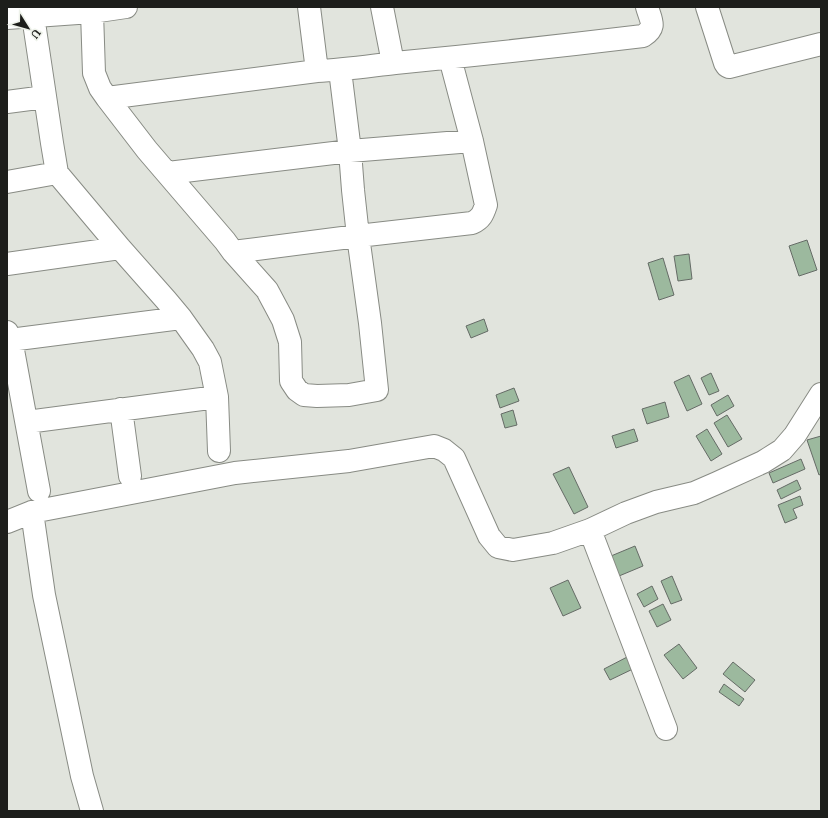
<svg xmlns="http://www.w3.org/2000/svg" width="828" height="818" font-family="Lora,serif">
<rect width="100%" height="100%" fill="#e1e4dd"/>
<path fill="#9cb99e" stroke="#656b66" d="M807,240L817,270L799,276L789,246Z
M689,254L692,279L678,281L674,256Z
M663,258L674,295L659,300L648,263Z
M484,319L488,331L471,338L466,326Z
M711,373L719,391L709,395L701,378Z
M689,375L702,404L687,411L674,382Z
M514,388L519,401L500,408L496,395Z
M728,395L734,406L717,416L711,405Z
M665,402L669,417L647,424L642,409Z
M513,410L517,425L505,428L501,414Z
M727,415L742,439L728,447L714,423Z
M634,429L638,441L616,448L612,436Z
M707,429L722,454L711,461L696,436Z
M821,436V474L819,475L807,440Z
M801,459L805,469L773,483L769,473Z
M569,467L588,507L574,514L553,474Z
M797,480L801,489L781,499L777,490Z
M800,496L803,505L793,509L797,518L785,523L778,505Z
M635,546L643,566L619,576L611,556Z
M672,576L682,600L671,604L661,581Z
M568,580L581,608L563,616L550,588Z
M652,586L658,599L644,607L637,594Z
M663,604L671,620L657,627L649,611Z
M679,644L697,668L683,679L664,655Z
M631,655L637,667L610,680L604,669Z
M733,662L755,680L745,692L723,674Z
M724,684L744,699L739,706L719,692Z"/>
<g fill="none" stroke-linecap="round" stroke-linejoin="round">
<g stroke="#888b84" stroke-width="24">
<path id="minor" d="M309,7L317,71
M382,7L393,63
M707,7L725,63L727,66L729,67L821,44
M92,12L94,73L100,88L107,98L147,150L225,241L233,252L267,290L283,320L290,342L291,381L297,390L304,395L317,396L349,395L377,390L370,323L358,236L353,190L350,151L340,70
M33,16L52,143L57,173L120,248L166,300L181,318L203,349L210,362L217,397L219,451
M7,18L92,12L126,7
M107,98L317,71C343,70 369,66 395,63C478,55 560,46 643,36C657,27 651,21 647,7
M7,102L45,97
M168,173L350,151L472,141
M7,182L57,173
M233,252L358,236L472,223C481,219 483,214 486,205L472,141L450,58
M7,264L120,248
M7,332L13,350L39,491
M10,340L181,318
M121,409L130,476
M27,422L217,397
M32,512L44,595L82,776L92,811
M7,522L32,512L235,473L349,461L434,446L444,450L454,458L489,536L498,547L513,550L553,543L590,530L626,513L656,502L694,493L717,483L763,462L782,450L795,435L821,394
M590,530L666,729"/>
</g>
<use href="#minor" stroke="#fff" stroke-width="22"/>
</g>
<rect width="828" height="818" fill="none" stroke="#1d1e1b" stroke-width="16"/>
<g transform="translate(28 28) rotate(127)" stroke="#eef2ea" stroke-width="3" paint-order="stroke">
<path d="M0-3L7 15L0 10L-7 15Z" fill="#1d1e1b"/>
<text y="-6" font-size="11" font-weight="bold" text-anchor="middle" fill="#1d1e1b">U</text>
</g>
</svg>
